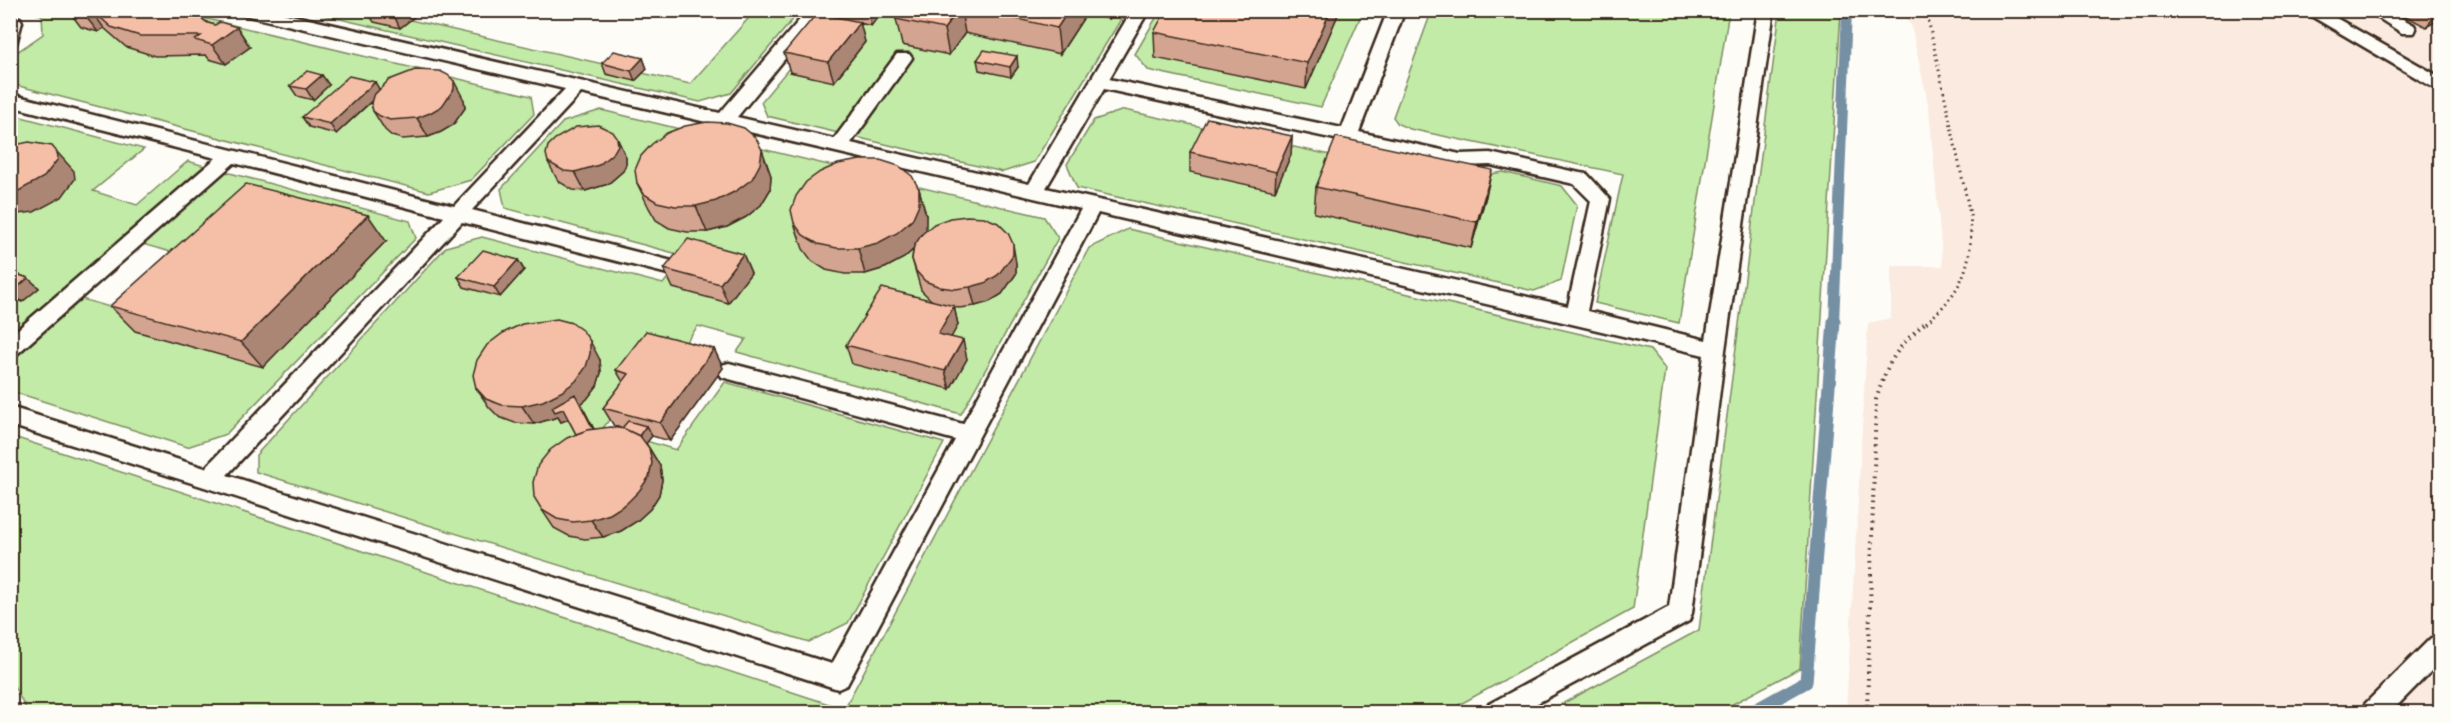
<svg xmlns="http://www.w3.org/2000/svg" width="2451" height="723" font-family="Pangolin,sans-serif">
<rect width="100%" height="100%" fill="#fdfcf7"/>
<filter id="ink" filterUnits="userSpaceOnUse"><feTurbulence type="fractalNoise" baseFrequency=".0167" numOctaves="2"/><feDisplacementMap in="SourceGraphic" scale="12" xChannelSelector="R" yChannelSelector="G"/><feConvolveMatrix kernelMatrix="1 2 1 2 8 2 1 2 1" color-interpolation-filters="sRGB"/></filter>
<g filter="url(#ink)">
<path fill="#fbeadf" d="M1899,11H2440V712H1846L1868,323L1891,318V266H1943L1929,108L1911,25Z"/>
<path fill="#c2eba7" stroke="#7e8a62" stroke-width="1.5" d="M1432,10L1729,11L1679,323L1595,303L1623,174L1410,129L1398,124L1393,117Z
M25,11H174L531,96L534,114L471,180L429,192L11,84L10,57L43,34L42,15Z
M305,11H371L690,84L755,11H800L731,93L700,102Z
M836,11H1126L1034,162L1003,172L767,116L761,102Z
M1160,11H1363L1321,107L1148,70L1135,54Z
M1780,11H1841L1800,668L1718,712H1547L1699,630Z
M601,110L1044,217L1058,238L961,414L737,352L746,339L698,326L678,352L628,395L603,428L676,450L725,382L944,443L848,623L809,642L256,472V455L446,247L482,237L663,284L685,256L505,208L501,189L563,122Z
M1124,110L1487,189L1491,174L1503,172L1562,186L1577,205L1561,281L1534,291L1077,188L1067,164L1094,120Z
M10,114L144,149L93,191L137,205L188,161L205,166L11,334Z
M226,172L410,221L416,238L226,434L187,447L11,391L10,362L82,299L141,316L200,260L142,244Z
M1128,229L1650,350L1665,369L1633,609L1446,712H28L11,681V436L844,709L1089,248Z"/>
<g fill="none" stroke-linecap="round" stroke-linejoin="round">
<path stroke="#758fa3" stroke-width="10" d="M1834,323L1847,10"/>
<path stroke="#758fa3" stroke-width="13" d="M1752,712L1806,682L1834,321"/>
<g stroke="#3b2a1e" stroke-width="5">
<path id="lane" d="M236,10H269L720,113L808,10H825L737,117L834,139L897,54H909L912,58L851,143L1029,184L1132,10H1149L1109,79L1342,128L1388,10H1405L1359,132L1460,154L1490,153L1580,173L1587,174L1610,199L1587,311L1706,340L1758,10H1774L1725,350L1692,613L1689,621L1521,712H1486L1489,704L1669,607L1704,355L1098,213L847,685L838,689L10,425V407L205,468L444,217L234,163L17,354L10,356V336L216,158L10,106V94L454,206L565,89L244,15ZM1104,89L1460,166L1490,165L1574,184L1591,201L1568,306L1046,188ZM581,93L1081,209L963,424L729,363L722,365L718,371L722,377L729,379L955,440L832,664L227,475L462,222L672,275L679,273L682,268L679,263L672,261L472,210Z
M2301,10H2322L2440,77V90L2434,88Z
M2366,10H2387L2414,25L2416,29L2414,33H2402Z
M10,16L20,18L22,22L16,44L10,45Z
M2440,635V662L2391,712H2362L2365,704L2431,638Z"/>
</g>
<path stroke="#3b2a1e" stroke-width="3" stroke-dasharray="1.5 4" stroke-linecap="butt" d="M1926,323C1963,291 1974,263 1970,214L1926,10"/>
<path stroke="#3b2a1e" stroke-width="4" stroke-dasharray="1.5 5" stroke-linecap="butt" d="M1867,712L1876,400C1888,361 1896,348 1927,321"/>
<use href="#lane" fill="#fdfcf7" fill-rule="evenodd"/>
</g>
<path fill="#d3a490" stroke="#3b2a1e" stroke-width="1.5" d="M68,10H188L208,23L215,25L237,27L250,47L226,64L209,59L206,55L155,56L126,47L104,28L98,32L81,27Z
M838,10H883L871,26L860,23L865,42L834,82L790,72L784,53L840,18Z
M903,10H1114L1109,19L1086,14L1060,54L965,33L949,55L902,45L896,19Z
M1340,10L1306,89L1155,58L1154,32Z
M2395,10H2440V19L2426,27Z
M367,11L414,17L400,28L374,22Z
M643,58L647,69L635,81L606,74L602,63Z
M977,60L1018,67L1011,77L979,70Z
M329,85L313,100L297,96L290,86Z
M380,89L464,100L465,108L453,125L441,132L428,137L402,139L392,136L385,130L373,111L371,102L336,134L309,127L302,117Z
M1292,136L1291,155L1275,191L1190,172V152Z
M617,138L626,157V164L623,171L608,184L585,191L573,190L558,181L548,162Z
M762,150L771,176L770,190L761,205L746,217L727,227L707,232H687L669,228L656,220L649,208L637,183Z
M1316,187L1486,196L1471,248L1314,213Z
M919,189L926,215L925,232L1016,263V274L1002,294L989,302L975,306L959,308L954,307L958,325L951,337L967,359L950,389L852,364L846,345L933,301L930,299L921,290L912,259L913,250L904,258L885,268L865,274H845L826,270L812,261L803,249L794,223Z
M386,241L263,367L135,331L110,306Z
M743,254L751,273L728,303L673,288L664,269Z
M518,260L524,270L500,297L464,287L458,277Z
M10,272L28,278L39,288L22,302L10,298Z
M714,349L723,368L670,441L652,436L646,443L649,448L660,466L662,480L659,495L650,509L637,521L621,531L603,537L585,539L569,536L554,528L542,510L576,434L568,419L561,422L558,417L534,424L515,423L499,417L489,407L476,388L600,360L601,373L597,386L587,399L581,404L594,429L622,428L614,426L603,408L623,382L616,370Z"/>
<path fill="#ac8675" stroke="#3b2a1e" stroke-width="1.5" d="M86,10H91L104,28L98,32L83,13Z
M403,10H410L414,17L400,28L395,18Z
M873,10H883L871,26L869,15Z
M958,10H961L965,33L949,55L944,29Z
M1069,10H1086V14L1060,54L1057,28Z
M1108,10H1114L1109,19Z
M1331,10H1340L1306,89L1307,63Z
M2440,10V19L2426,27Z
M860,22L865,42L834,82L828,62Z
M237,27L250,47L226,64L212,45Z
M1017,56L1018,67L1011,77L1010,67Z
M643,58L647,69L635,81L631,71Z
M322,75L329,85L313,100L306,89Z
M454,81L464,100L465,108L453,125L441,132L428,137L417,118Z
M375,82L381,92L336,134L330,124Z
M1292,136L1291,155L1275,191L1276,172Z
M617,138L626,157V164L623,171L608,184L585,191L575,172Z
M762,150L771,176L770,190L761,205L746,217L727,227L707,232L696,206Z
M57,152L74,171L75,179L62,197L34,212L10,215V193Z
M1492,170L1486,196L1471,248L1477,222Z
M919,189L926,215V230L918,245L904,258L885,268L865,274L858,248Z
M368,215L386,241L263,367L241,342Z
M1013,244L1016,263V274L1002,294L989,302L975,306L970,287Z
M743,254L751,273L728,303L720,284Z
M518,260L524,270L500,297L494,287Z
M28,278L39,288L22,302L12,292Z
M954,306L958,325L943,352L938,334Z
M963,340L967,359L950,389L945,371Z
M590,341L600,360L601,373L597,386L587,399L581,404L603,447L569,419L561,422L558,417L534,424L522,406Z
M714,349L723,368L670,441L660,423Z
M646,426L652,436L641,450L636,440Z
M649,448L660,466L662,480L659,495L650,509L637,521L621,531L603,537L591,520Z"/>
<path fill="#f5bfa7" stroke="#3b2a1e" stroke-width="1.5" d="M76,10H86L83,13Z
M92,10H188L208,23L215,25L220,22L237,27L212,45L195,40L201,36H140L111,27Z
M369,10H403L395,18L367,11Z
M847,10H873L869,15Z
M903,10H958L944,29L896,19Z
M978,10H1069L1057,28Z
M1166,10H1331L1307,63L1154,32Z
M817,13L860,22L828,62L784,53Z
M984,50L1017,56L1010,67L977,60Z
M614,51L643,58L631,71L602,63Z
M415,70L440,71L448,75L454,81V89L442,106L430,113L417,118L390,120L380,116L373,111L371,103L373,96L389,80Z
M307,71L322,75L306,89L290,86Z
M349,76L375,82L330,124L302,117Z
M1207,118L1292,136L1276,172L1190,152Z
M707,122L727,123L744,128L756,138L762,150L760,164L752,179L736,191L716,201L696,206H675L657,202L644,194L637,183L635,170L641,156L652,144L667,133L685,126Z
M598,125L613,132L617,138L618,145L614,152L599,165L575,172L564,171L548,162L546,154L548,146L555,139L576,127Z
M1336,137L1492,170L1477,222L1316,187Z
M29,142L52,146L57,152L58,159L44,177L15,193H10V146Z
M860,160H880L899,166L912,176L919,189V204L912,220L897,233L878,243L858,248H837L818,244L803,235L794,223L791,210L796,196L806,182L820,172L838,164Z
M246,184L368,215L241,342L110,306Z
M967,216L984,217L998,223L1008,233L1013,244V255L998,275L985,283L970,287L955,289L940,287L925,281L916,271L912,259L914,246L922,234L934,224L950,218Z
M688,239L743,254L720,284L664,269Z
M483,250L518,260L494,287L458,277Z
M10,272L28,278L12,292L10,291Z
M882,288L954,306L938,334L963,340L945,371L846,345Z
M557,319L572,323L583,331L590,341V354L586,367L576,381L561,392L543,401L522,406L502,405L486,399L476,388L473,375L477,360L487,345L503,333L522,324Z
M646,331L714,349L660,423L603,408L629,374L616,370Z
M575,394L593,429L587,430L576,434L563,409L555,412L552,407Z
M628,421L646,426L639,436L625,429L622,428Z
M611,427L625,429L640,436L649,448L652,463L649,477L639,491L626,504L610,514L591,520L573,522L557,519L542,510L534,497L533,482L538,465L550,450L567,438L587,430Z"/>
</g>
<rect width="2451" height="723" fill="none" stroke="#fdfcf7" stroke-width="36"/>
<rect x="18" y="18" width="2415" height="687" fill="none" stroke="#3b2a1e" stroke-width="2" filter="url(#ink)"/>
</svg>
